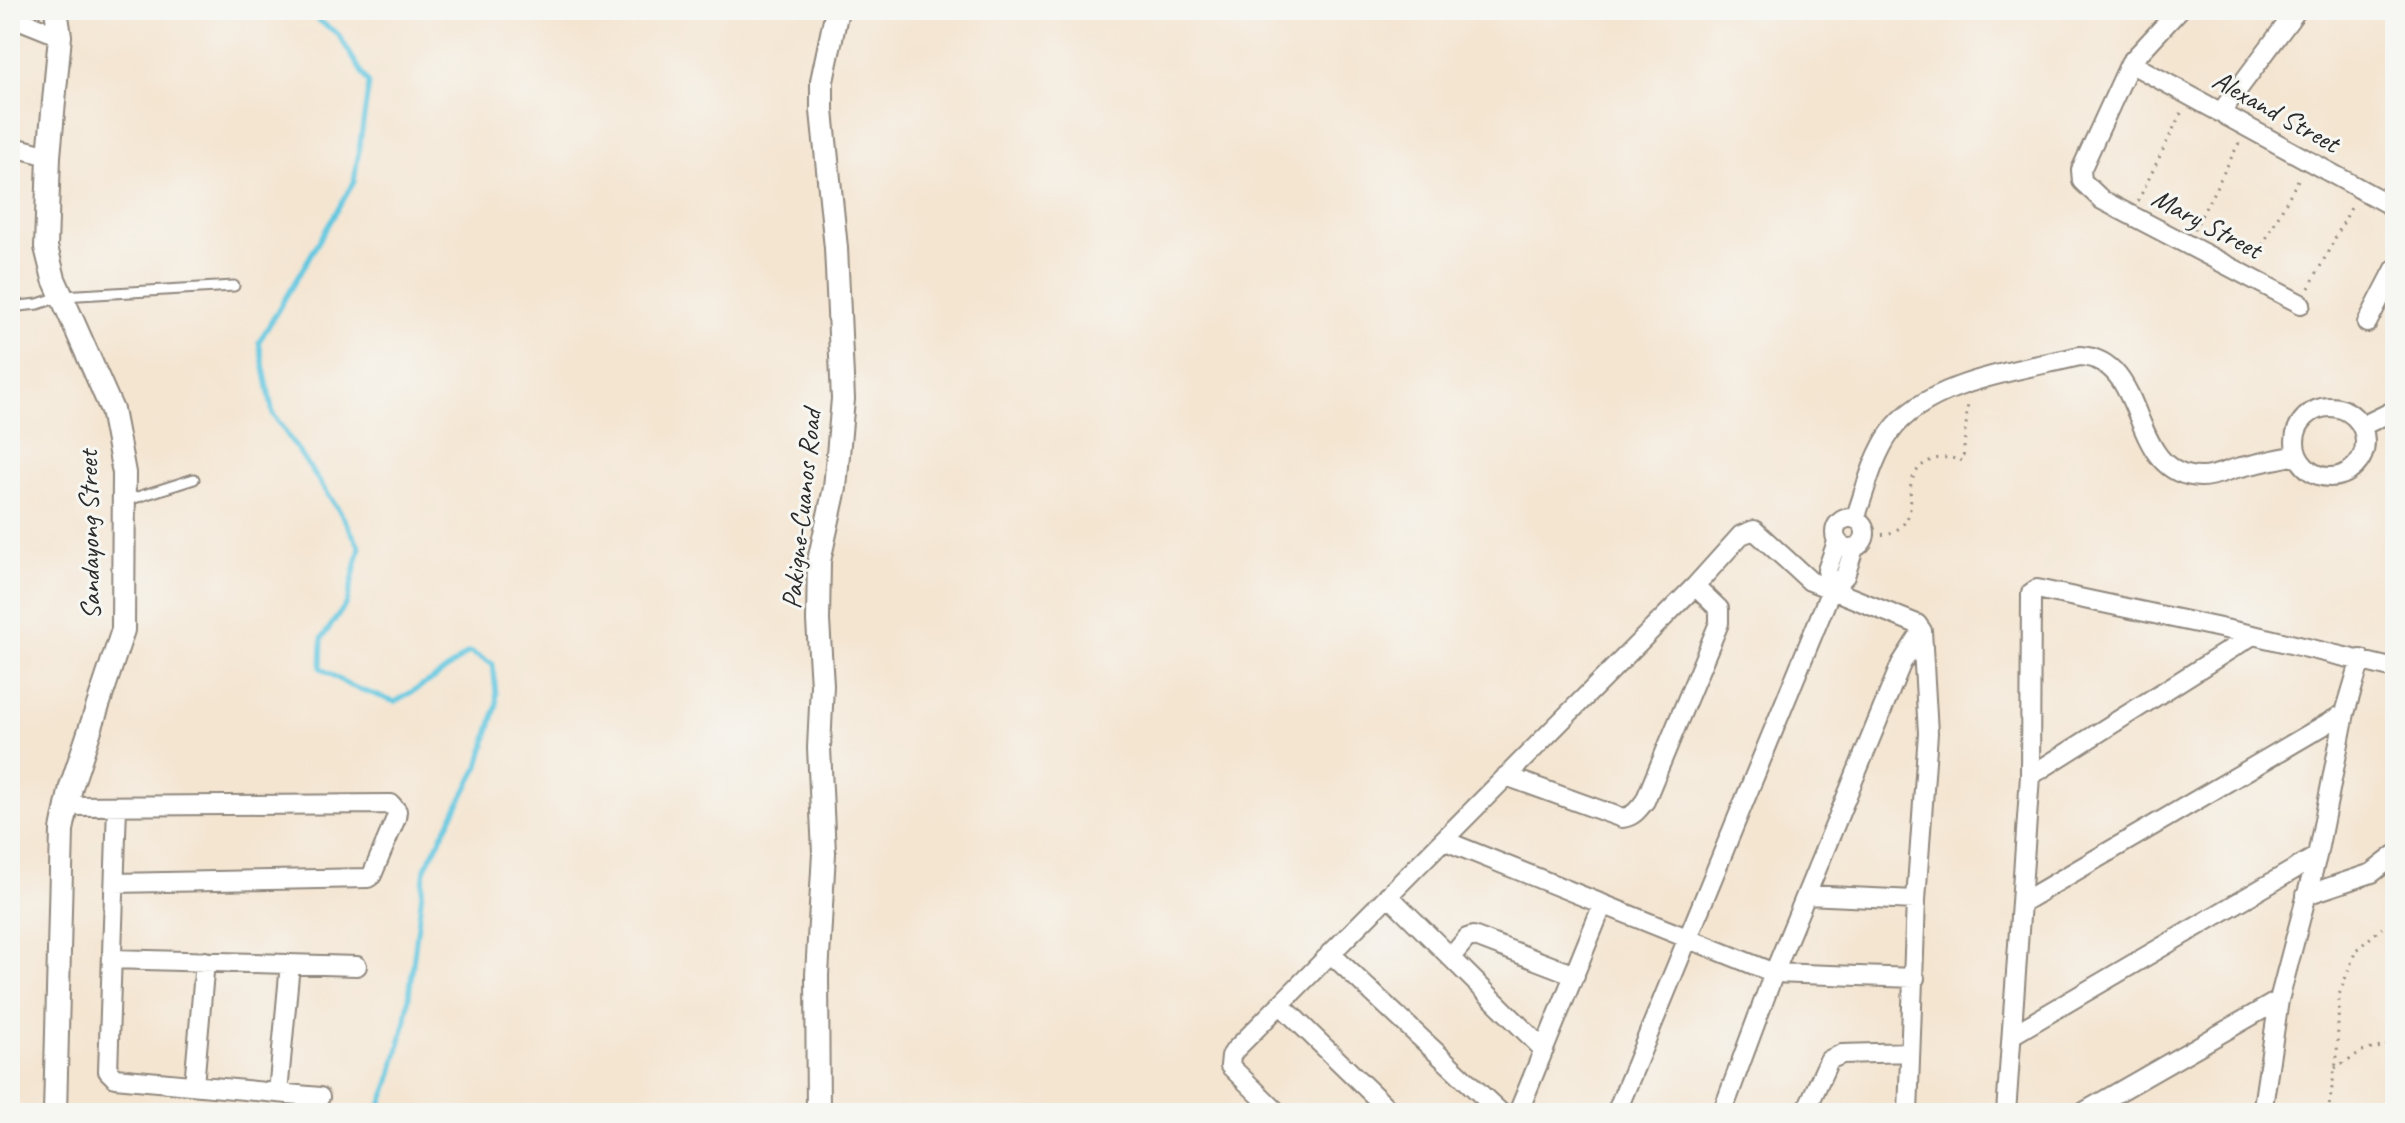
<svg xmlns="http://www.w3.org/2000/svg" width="2405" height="1123" font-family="Caveat,sans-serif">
<rect width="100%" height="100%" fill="#f6f6f2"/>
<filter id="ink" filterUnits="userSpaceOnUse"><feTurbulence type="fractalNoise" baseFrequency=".0125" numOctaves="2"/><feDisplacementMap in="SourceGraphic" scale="16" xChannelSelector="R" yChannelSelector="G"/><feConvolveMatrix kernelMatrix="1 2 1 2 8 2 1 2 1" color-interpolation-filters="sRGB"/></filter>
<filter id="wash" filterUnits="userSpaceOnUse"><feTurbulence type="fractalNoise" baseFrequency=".006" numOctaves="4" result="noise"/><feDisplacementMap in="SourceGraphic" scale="32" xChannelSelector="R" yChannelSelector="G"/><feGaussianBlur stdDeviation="1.8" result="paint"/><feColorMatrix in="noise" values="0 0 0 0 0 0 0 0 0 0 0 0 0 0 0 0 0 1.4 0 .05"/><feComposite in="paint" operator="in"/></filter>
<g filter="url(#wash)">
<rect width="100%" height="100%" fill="#f4e5d1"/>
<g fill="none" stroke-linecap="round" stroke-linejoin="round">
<path stroke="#62c7e0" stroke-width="5" d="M304,10L338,34L369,84L354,182L259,342L273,414L340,512L360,547L347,603L322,638L321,668L348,685L395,702L438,676L469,652L493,664L497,704L479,766L425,868L406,1020L390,1081L378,1113"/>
</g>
</g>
<g filter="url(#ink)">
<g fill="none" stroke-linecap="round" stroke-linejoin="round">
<g stroke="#90887e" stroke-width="13">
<path id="service" d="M10,307L38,304L62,296L234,286
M125,501L194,479"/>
</g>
<g stroke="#90887e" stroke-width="22">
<path id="minor" d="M2179,10L2130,63L2081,170L2082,181L2102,200L2301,304
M10,16L60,36
M2130,63L2395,208
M2221,112L2297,10
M10,146L49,156
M2367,323L2395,269
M2295 442a35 35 0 1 1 70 0a35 35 0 1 1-70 0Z
M2362,426L2395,410
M1835 533a15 15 0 1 1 30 0a15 15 0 1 1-30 0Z
M1855,519C1865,491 1873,457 1890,433C1926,381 2022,370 2080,356C2151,360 2126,476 2201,477C2213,477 2226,471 2237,468C2257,463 2277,459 2297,455
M1837,542L1827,570L1831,590L1845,576L1854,548
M1506,776L1622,818C1633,817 1638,810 1645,801L1719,623V609L1695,586
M2030,776L2253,635
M67,806L391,804L397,811L396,818L372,875L368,878L115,883
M117,806L108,1071L115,1078L320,1097
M1443,840L1774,973L1915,978
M1388,895L1544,1050
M1806,895L1916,900
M2306,895L2372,873L2395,855
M2021,903L2345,713
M1330,953L1501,1113
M1451,957L1467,938L1473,936L1575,975
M112,959L357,966
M1280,1004L1392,1113
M2012,1035L2317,856
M194,1085L205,961
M278,1093L290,964
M1278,1113L1230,1066L1231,1056L1235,1050L1695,586L1741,535L1754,530L1810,581L1917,624L1922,631L1928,733L1916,900L1908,1113
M1518,1113L1603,904
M1616,1113L1831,590
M1722,1113L1774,973L1901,664L1922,631
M1805,1113L1829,1060L1842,1054L1910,1052
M2006,1113L2030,776L2031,593L2037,589L2253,635L2395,669
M2082,1113L2279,1000
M2262,1113L2279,1000L2317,856L2345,713L2361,659"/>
</g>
<g stroke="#90887e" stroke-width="26">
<path id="tertiary" d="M55,1113L62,830L71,787L123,630L124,473L112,410L54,279L46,247L49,156L60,36L56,10
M818,1113L817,975L824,853L819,748L822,685L818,621L819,561L835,488L843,399L836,248L822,111V81L837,10"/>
</g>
<path stroke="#90887e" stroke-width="3" stroke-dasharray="2 6" stroke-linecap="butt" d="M2138,201L2182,111
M2194,230L2240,141
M2255,259L2299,178
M2309,288L2352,206
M1866,533C1885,538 1906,532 1910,509C1912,501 1909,492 1911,484C1917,459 1942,453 1963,461L1968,401
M2335,1068L2362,1051L2395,1044
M2328,1113L2337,1056L2339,995L2356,950L2382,928"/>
<use href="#service" stroke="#fff" stroke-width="9"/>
<use href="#minor" stroke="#fff" stroke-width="18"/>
<use href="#tertiary" stroke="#fff" stroke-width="22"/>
</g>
</g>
<g text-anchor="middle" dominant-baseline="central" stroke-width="6" stroke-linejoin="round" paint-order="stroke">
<g font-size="28" fill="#2b2b2b" stroke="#f6f6f2">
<text transform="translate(2276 111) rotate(29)">Alexand Street</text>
<text transform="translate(2207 223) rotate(28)">Mary Street</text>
<text transform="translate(801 509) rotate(-84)">Pakigne-Cuanos Road</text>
<text transform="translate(89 535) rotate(-91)">Sandayong Street</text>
</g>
</g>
<rect width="2405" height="1123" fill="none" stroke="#f6f6f2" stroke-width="40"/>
</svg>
